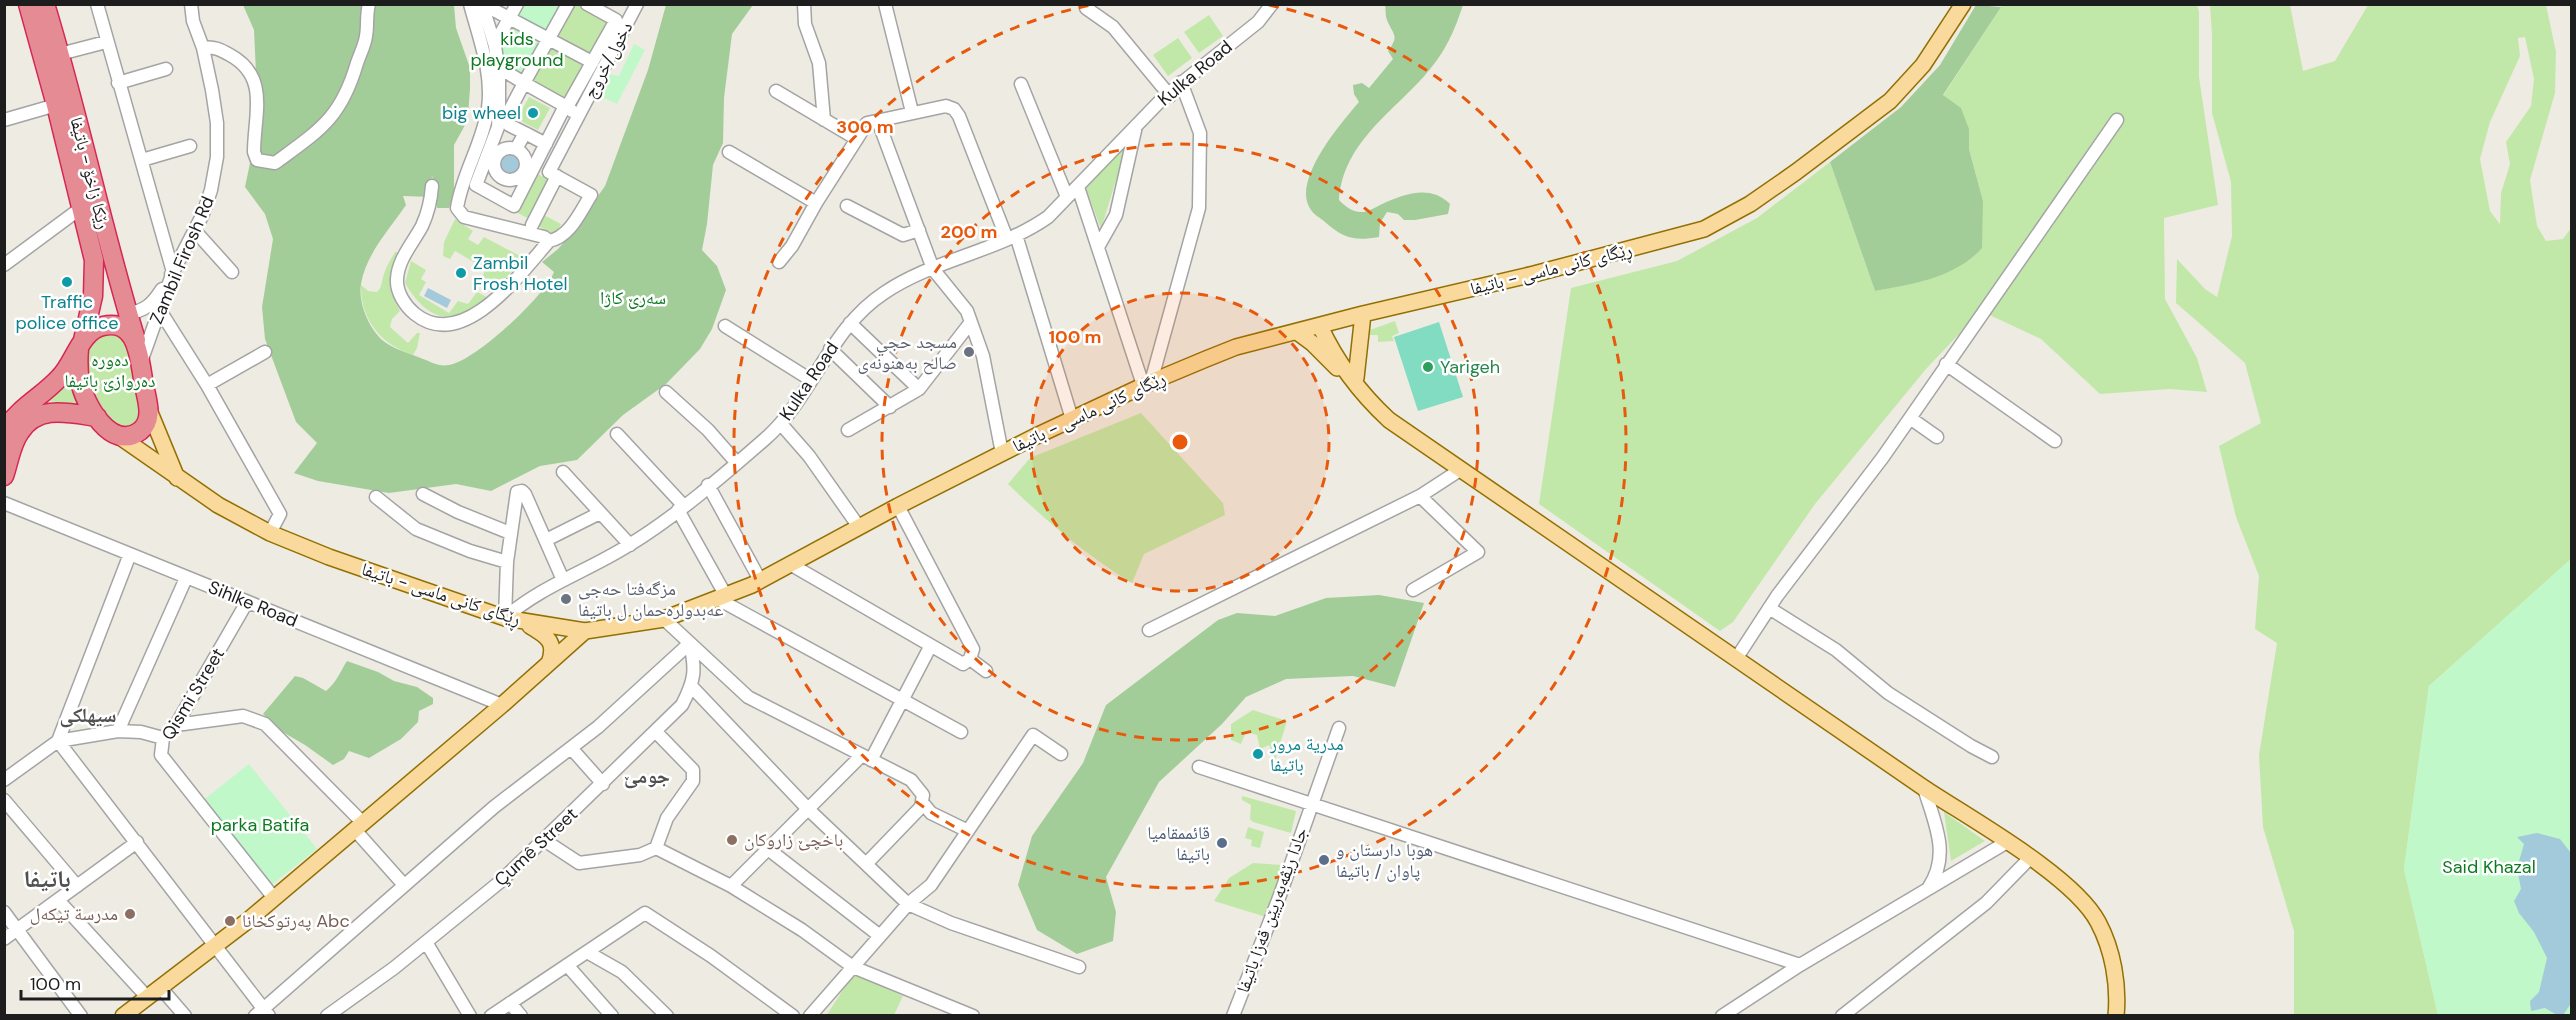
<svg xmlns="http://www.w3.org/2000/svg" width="2576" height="1020" font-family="'DM Sans','Noto Naskh Arabic',sans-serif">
<rect width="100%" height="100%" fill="#eeebe3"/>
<path fill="#c2e8a9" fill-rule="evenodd" d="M574,5H578L608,20L609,25L592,55L557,39L555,35L570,6Z
M2002,5H2197L2199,12V77L2218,205L2164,218L2165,299L2197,358L2207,392L2170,389L2100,394L2041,339L1981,311L1926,369L1815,504L1733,622L1720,631L1539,504L1571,288L1677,261L1757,218L1830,162L1875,291L1927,280L1983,201L1969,149V129L1943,96Z
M2210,5H2290L2303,71L2335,61L2368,5H2546L2556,52L2555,93L2530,180L2537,226L2546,241L2563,239L2571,228V559L2429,686L2404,869L2438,1015H2294V931L2263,827L2259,755L2277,643L2255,629L2259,576L2236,517L2219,446L2261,423L2245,363L2176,303L2177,259L2205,289L2217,297L2232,236L2231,182L2212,113V35ZM2525,37L2534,79L2531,106L2506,142L2510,164L2501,193L2500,224L2490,211L2480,159L2490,122L2520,56L2518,38Z
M1209,15L1223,36L1199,53L1184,32Z
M1178,38L1192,58L1168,76L1153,55Z
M552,47L584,63L585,69L568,99H563L533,82L531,78L546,49Z
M529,97L550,108L538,130L517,119Z
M1129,138L1101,229L1085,186Z
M498 164a12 12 0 1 1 24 0a12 12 0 1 1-24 0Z
M536,173L551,181L531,220L516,212Z
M540,213L561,224L555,235L534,224Z
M455,219L473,231L468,239L478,245L484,237L524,258L506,278L489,281L482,277L486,269L455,251L450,259L443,256L444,242Z
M395,252H398C387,278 387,286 400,311L392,319L390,327L408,343L417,333H420L417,348L413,355C381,345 360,319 361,285L368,291L377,292C383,286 381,281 384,274C386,267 391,259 395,252Z
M411,261L426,270L421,279L426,282L419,295L449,313L458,301L468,304L477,292L487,297C455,329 427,321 405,283Z
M1395,321L1399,333L1392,336L1394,341L1378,342V335H1370V330Z
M110,328L128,338L142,421L126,431L101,416L83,373L88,341Z
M73,366L85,408L50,401Z
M1141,413L1223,503L1225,515L1144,554L1132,583C1086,555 1046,521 1008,484L1030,458Z
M1253,710L1287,721L1275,760L1269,745L1260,749L1257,735L1246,732L1241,744L1231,740V724Z
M1242,796L1296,811L1291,833L1253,822L1250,819L1251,805L1242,800Z
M1944,812L1985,841L1951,861Z
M1248,827L1264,832L1260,848L1251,846L1252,840L1245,838Z
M1253,863L1283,865L1266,917L1214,901L1229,878Z
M854,973L903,996L894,1015L826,1016Z"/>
<path fill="#a3cd98" d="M243,5H454L456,28L470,68V89L468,115L464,127L454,145V195L449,208H437L432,175L431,197L403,196L406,205C389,230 366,254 361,284C358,302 368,326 381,339C392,349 409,353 423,359C432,362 438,367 449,365C474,362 545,296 554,272L542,262L558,249L571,234L605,186L648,70L666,5H753L732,34L724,98L723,143L713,165L707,224L702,250L717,266L726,290L712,329L700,349L666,384L623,415L577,460L540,466L491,491L456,484L389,493L318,481L294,473L317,443L296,422L265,339L262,307L273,239L265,214L245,187L250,163L247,150L257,95L254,30Z
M1385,5H1463C1454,32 1446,51 1426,74C1392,113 1343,143 1339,200C1345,206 1353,213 1363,212C1368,212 1376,207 1380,205C1404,194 1430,184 1450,204L1448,214L1415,220H1404L1398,214L1387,212L1380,223L1379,237C1355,241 1344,239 1325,222C1321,218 1314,215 1311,210C1290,182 1341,123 1359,102L1354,94L1353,85L1362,83L1369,88L1393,59L1388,51C1400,35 1393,35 1387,20C1385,15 1386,9 1385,5Z
M1976,5L2001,7L1943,95L1961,108L1969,129V149L1983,201L1982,248C1955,278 1913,284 1875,291L1830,162L1901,107L1940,65Z
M1379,595L1424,603L1395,687L1353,676L1286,679L1246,697L1222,724L1159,782L1106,877L1116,912L1113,941L1077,954L1037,930L1018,885L1032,836L1083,763L1106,705L1218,620L1237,613L1275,616L1326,598Z
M347,661L378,672L394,681L417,687L433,698V704L419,711L418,722L401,739L369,758L349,751L344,759L333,765L305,745L281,731L263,714L295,676L303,678L326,691C336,683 340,672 347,661Z"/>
<path fill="#c0f8c9" d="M522,5H563L548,31L544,32L519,17L517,13Z
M513,24L540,39L541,43L524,76L501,64C499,49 499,32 513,24Z
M634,44L645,50L617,104L598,95L609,74L619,76Z
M2571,559V1015H2438L2404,869L2429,686Z
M249,764L317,849L270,886L202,801Z"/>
<path fill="#81dcc1" d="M1439,322L1463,397L1418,411L1394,337Z"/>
<path fill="#a3cadb" d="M501 164a9 9 0 1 1 18 0a9 9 0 1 1-18 0Z
M428,288L451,300L447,308L424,296Z
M2537,833L2560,839L2571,853V984L2570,1005L2563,1015H2557L2545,1008L2531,1011L2530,1001L2539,992L2547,958L2534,932L2519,913L2514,901L2521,889L2517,868L2524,844L2517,837Z"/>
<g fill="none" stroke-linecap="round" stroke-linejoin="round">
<g stroke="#a4a4a4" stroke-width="15">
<path id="minor" d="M97,4L173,272L171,274
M470,4C479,38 493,73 488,108C483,143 462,174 457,208L464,217L544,237L549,241
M482,4L495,46L499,73V110L498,127L476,185L514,206L565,106
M804,4L805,24L819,63L824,120
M885,4L912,112
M483,8H490L592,62
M1086,8L1113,27L1170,96
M495,44L517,4
M203,48C214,46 221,50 230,55C270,77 254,115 254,152L257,160L275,163C320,130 341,118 357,63C360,54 365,45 366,36C368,25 366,15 369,4
M60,54L106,42
M499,76L503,70L524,83L568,4
M118,83L166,69
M1021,84L1067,197
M776,91L857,139
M572,111L567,107L616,20L587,4
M500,114L509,125L525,133
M505,119L524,83L567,107
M4,120L56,105
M878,121L933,269L967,311L983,356L1002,453
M494 164a16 16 0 1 1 32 0a16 16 0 1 1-32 0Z
M516,149L525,133L546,144
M729,152L816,203
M142,160L190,146
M432,186C431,200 428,213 422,226C413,243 398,259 397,279C396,292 405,306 415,314C463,353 521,273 549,241C570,237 580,212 591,195L549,172L637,4
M1078,187L1143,385
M847,206L903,235L919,230
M532,225L557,176
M196,232L232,272
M1016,235L1072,419
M1098,247L1116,215L1136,126
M779,262L792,246L816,203L867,123L946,106L954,109L959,116L1007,239
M4,265L81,208
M159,309L207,385L280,514L270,533
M127,313C145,312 153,303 162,289
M850,323L919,389
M725,326L811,380
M830,349L890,407
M141,362L173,272L203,214L211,190L217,157V123L212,90L203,48L193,21L191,4
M1946,364L2055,441
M1151,382L1199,208L1200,133L1181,82
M207,385L265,352
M666,392L708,430L736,462
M1910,418L1937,437
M781,424L809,456L859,527
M848,430L919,389L971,322
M617,434L683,505
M563,472L630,545
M708,485L760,580
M423,494L458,512L510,533
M376,497L416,529L470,551L507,562
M4,503L502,705
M678,510L726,596
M546,540L600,513
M130,554L58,741L269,1016
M790,564L963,664L970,659L973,649L898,506
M1413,590L1478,552L1420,496
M718,599L961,732
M247,602L176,725L163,738L161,755L274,898
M1769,608L1836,650L1888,693L1971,746L1992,757
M505,618C541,586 588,571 629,545C674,518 725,474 765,439C813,397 829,329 884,293C934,259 998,252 1048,217L1164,97L1258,22L1272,4
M505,618L507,562L517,492L522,491L525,494L563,580
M664,619L748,697L911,780L923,795L921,807L866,864
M1149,630L1420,496L1460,470
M970,659L986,671
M1736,659L1777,596L1883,457L2117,120
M692,687L808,809L908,904L951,923L1079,967
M176,725L243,716L265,724L363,823
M118,731L186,578
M571,748L603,784
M871,760L930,647
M1199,767L1800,965
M4,780L58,741L118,731L141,732L163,738
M1924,788C1934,822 1951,854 1929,887
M4,800L77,886
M922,802L931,813L968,831
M355,830L404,885
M544,840L579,863L640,855L656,848L731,886L802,930L853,967L973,1016
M656,848L667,818L693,781V770L656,732
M768,849L880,936
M731,886L861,756
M58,900L147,997
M4,912L81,1016
M4,939L137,842
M426,942L470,1016
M587,952L622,972L667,1016
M567,965L612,1016
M160,987L185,1016
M510,1003L521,1016
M255,1016L494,807L598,727L690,643
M327,1016L394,968L501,881L682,705C695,680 696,670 690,643
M491,1016L645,913L711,956L793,1016
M810,1016L908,904L931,885L1033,735L1061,754
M1233,1016L1280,895L1339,728
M1722,1016L1800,965L2007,842
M1842,1016L1986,903L2030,858"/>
</g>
<g stroke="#937003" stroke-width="18">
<path id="major" d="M1320,326C1336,361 1361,394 1389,420L1924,788C1969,818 2074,876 2098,922C2113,950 2119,985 2116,1016
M1297,332L1312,343L1337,368
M1356,378L1363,314
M149,410L177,478
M116,434L218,505L270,533L329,557L505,618L585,631L664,619L752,585L898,506L1034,437L1151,382L1206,359L1236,347L1363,314L1534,274L1704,229L1750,204L1796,172L1890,101L1923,65L1963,4
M530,626C547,636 557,642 549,663
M123,1016L246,922L502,705L585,631"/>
</g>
<g stroke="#d52753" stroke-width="21">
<path id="highway" d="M28,4L56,105L94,260L93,296L83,340
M45,4C79,115 102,229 136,340
M4,431C19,407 42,397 60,377C75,362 80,331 103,326C137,319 139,356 143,379C145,396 156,418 140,431C111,453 84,403 80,381C78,370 78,360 79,349
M4,476C9,462 11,444 20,432C38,404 69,413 97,417"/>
</g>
<use href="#minor" stroke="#fff" stroke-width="12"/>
<use href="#major" stroke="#fada9c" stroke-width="15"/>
<use href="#highway" stroke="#e58b94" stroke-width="18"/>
</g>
<circle cx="1180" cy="442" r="149" fill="#e8590c" fill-opacity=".12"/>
<g fill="none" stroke="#e8590c" stroke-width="3" stroke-dasharray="10 8">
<circle cx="1180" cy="442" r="149"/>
<circle cx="1180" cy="442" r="298"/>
<path d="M1269 5A446 446 0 1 1 1091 5"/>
</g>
<g fill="#0f9aa8" stroke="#fff" stroke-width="2">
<circle cx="533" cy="113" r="6"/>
<circle cx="461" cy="273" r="6"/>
<circle cx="67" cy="282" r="6"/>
<circle cx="1258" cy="754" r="6"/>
</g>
<g fill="#6b7280" stroke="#fff" stroke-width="2">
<circle cx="969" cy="352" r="6"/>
<circle cx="566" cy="599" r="6"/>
</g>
<circle fill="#2e9e5b" stroke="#fff" stroke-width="2" cx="1428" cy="367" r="6"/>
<g fill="#8d6e63" stroke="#fff" stroke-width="2">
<circle cx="732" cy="840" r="6"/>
<circle cx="130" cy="914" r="6"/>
<circle cx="230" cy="921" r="6"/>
</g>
<g fill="#5c6f8a" stroke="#fff" stroke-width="2">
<circle cx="1222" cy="843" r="6"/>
<circle cx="1324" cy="860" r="6"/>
</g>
<g text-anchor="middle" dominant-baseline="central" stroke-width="5" stroke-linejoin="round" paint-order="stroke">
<g font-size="18" fill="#0d7920" stroke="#fff">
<text x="517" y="39">kids<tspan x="517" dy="21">playground</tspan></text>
<text x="633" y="298">سەرێ کاژا</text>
<text x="110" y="360">ده‌وره‌<tspan x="110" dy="21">ده‌روازێ باتيفا</tspan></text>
<text x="260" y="825">parka Batifa</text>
<text x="2489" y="867">Said Khazal</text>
</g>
<g font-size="18" fill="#1d1d1d" stroke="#fff">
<text transform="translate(608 60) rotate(-62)">دخول/خروج</text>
<text transform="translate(1195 73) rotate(-40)">Kulka Road</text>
<text transform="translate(90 173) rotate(76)">رێکا زاخۆ - باتیفا</text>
<text transform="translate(182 260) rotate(-67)">Zambil Firosh Rd</text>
<text transform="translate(1551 269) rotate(-14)">ڕێگای کانی ماسی - باتيفا</text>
<text transform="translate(809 381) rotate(-56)">Kulka Road</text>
<text transform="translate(1089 412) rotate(-25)">ڕێگای کانی ماسی - باتيفا</text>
<text transform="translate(441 594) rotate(18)">ڕێگای کانی ماسی - باتيفا</text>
<text transform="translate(253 604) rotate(22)">Sihlke Road</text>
<text transform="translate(193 694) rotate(-59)">Qismi Street</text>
<text transform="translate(536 847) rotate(-43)">Çumê Street</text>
<text transform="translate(1272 910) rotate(-70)">جادا رێڤه‌به‌ريێن قه‌زا باتيفا</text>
</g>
<g font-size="18" fill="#0d838f" stroke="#fff" text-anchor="start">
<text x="521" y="113" text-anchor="end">big wheel</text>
<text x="473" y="263">Zambil<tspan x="473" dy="21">Frosh Hotel</tspan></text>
<text x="67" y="302" text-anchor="middle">Traffic<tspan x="67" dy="21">police office</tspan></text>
<text x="1270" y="744">مدرية مرور<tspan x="1270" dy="21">باتيفا</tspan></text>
</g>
<g font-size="18" fill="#5b616d" stroke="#fff" text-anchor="end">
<text x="957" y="342">مسجد حجي<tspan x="957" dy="21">صالح بەھنونەی</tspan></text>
<text x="578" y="589" text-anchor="start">مزگەفتا حەجی<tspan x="578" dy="21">عەبدولرەحمان ل باتیفا</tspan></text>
</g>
<g font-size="18" fill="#27864d" stroke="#fff" text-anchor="start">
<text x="1440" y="367">Yarigeh</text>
</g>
<g font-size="18" fill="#4e5e75" stroke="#fff" text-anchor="end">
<text x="1210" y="833">قائممقاميا<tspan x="1210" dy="21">باتيفا</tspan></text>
<text x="1336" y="850" text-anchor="start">هوبا دارستان و<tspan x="1336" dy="21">پاوان / باتيفا</tspan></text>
</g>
<g font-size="18" fill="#785e54" stroke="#fff" text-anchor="start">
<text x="744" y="840">باخچێ زاروکان</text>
<text x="118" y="914" text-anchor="end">مدرسة تيكه‌ل</text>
<text x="242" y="921">په‌رتوكخانا Abc</text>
</g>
<g font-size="20" font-weight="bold" fill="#505050" stroke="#fff">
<text x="88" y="715">سيهلكى</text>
<text x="647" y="776">جومێ</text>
</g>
<g font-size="24" font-weight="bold" fill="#505050" stroke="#fff">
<text x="47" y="878">باتیفا</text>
</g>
</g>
<circle cx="1180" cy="442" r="9" fill="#e8590c" stroke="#fff" stroke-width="3"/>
<g font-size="18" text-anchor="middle" font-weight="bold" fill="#e8590c" stroke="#fff" stroke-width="5" stroke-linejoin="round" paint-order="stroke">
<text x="865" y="133">300 m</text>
<text x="969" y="238">200 m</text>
<text x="1075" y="343">100 m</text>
</g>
<rect width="2576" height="1020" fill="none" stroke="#1d1d1d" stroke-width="12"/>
<path d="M21 990v9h148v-9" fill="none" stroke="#1d1d1d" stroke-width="3"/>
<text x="30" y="990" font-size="18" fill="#1d1d1d" stroke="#ffffff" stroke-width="4.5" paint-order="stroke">100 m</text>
</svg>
